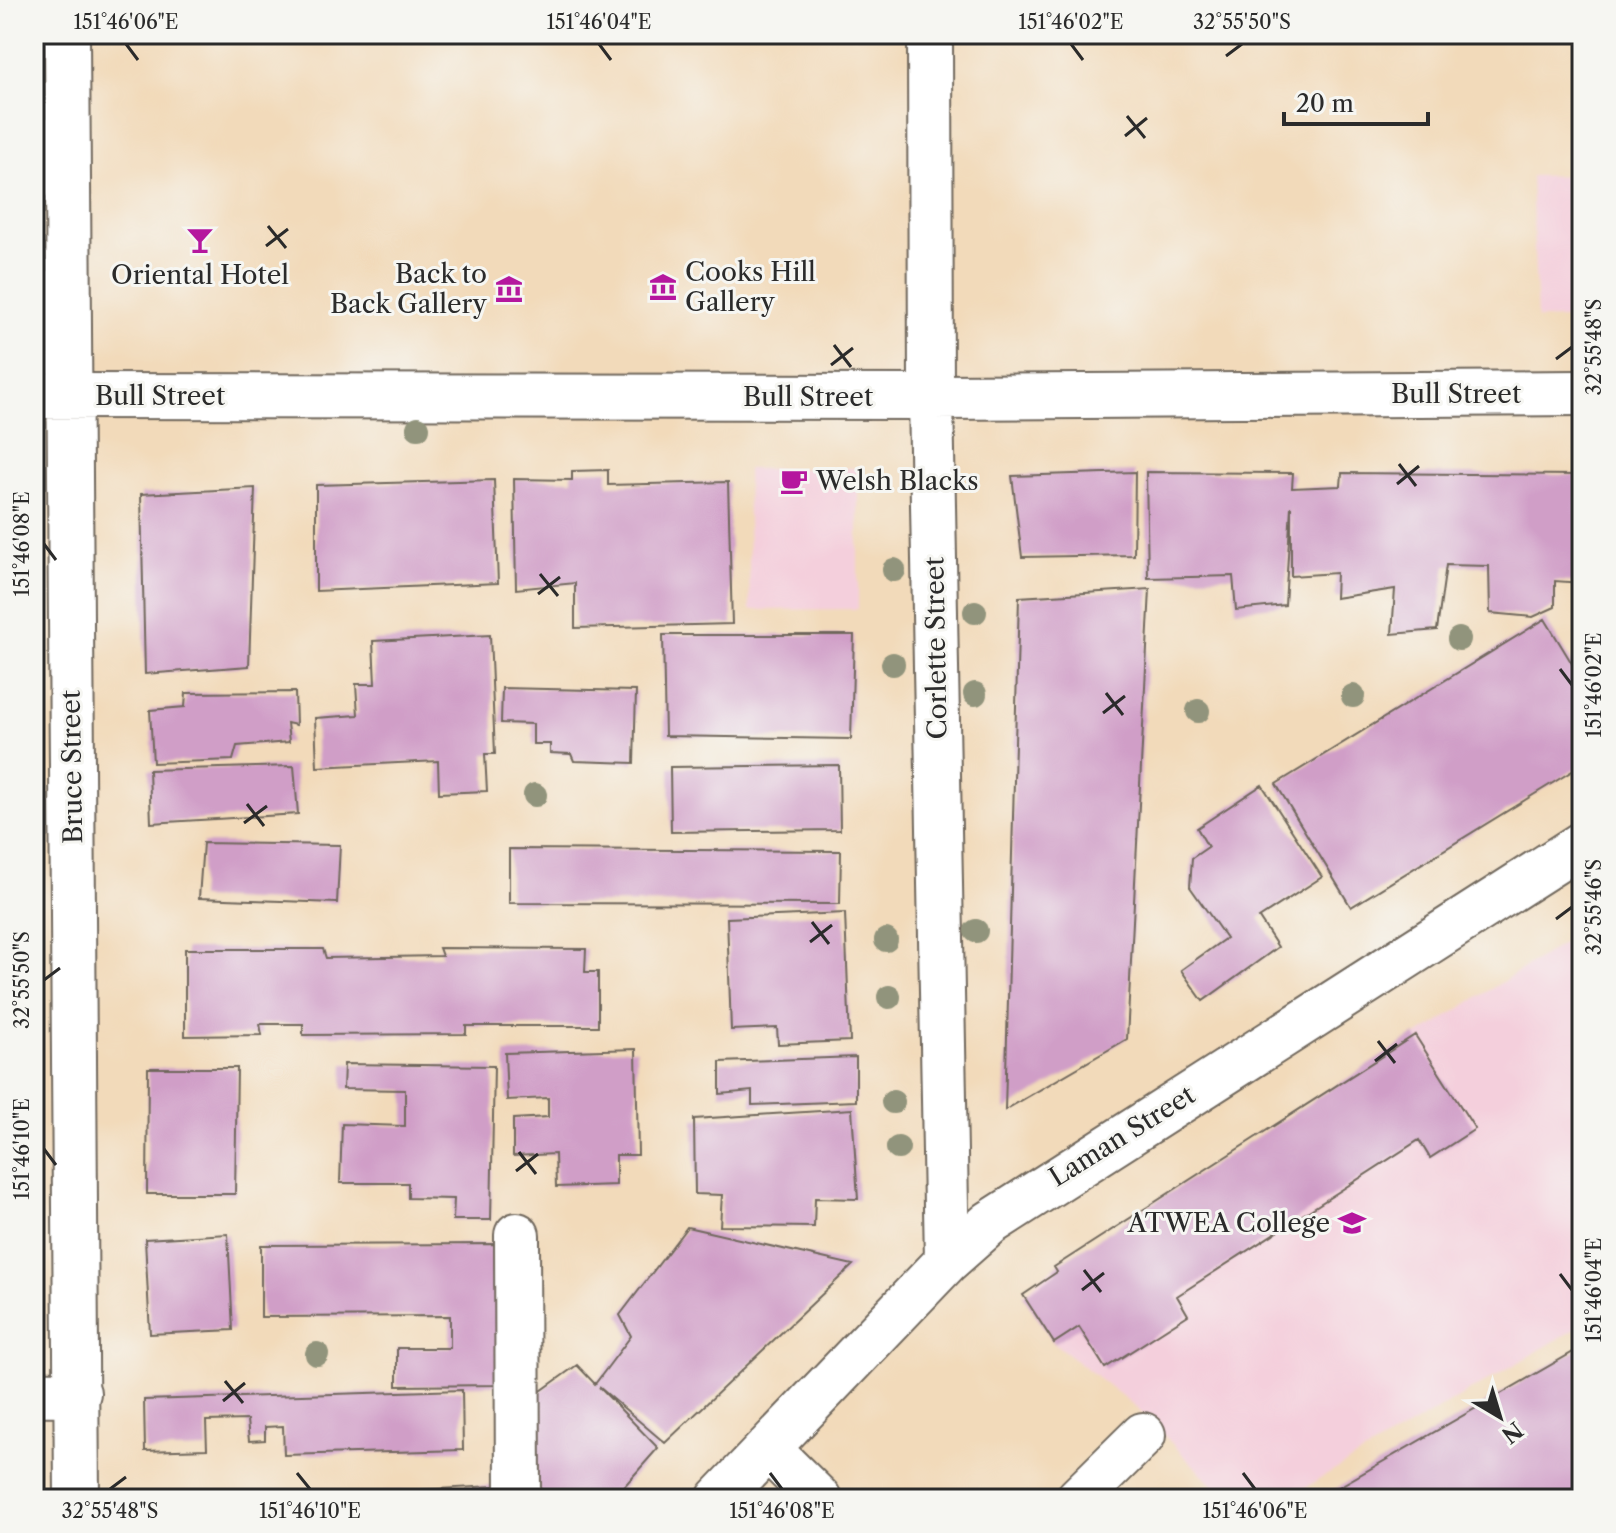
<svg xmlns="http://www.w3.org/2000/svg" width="1616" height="1533" font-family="'Libre Caslon Text',serif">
<rect width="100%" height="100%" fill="#f6f6f2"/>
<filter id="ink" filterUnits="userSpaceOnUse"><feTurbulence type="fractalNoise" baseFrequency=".0125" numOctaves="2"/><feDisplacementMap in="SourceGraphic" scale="16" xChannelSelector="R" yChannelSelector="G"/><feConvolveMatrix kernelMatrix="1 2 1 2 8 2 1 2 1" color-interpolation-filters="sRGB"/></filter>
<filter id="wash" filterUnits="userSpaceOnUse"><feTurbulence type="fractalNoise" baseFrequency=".006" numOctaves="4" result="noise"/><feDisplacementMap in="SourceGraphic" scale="32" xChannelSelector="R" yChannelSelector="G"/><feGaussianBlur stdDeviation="1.8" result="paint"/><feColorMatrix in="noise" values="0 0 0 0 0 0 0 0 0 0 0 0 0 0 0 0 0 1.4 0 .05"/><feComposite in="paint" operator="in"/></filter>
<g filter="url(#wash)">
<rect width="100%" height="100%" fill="#f2daba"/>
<path fill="#f4cfdc" d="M1582,175V319H1537L1531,176Z
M858,468V609L750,610L747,469Z
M1582,931V1325L1286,1499H1227L1136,1407L1054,1343L1023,1295L1054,1267Z"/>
<g id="blocks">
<path fill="#d09ec7" d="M608,470V485L728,482L732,624L575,628V583L516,589L514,479L572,480V471Z
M1135,472L1134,555L1022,557L1012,476Z
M1146,472L1293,473L1292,488L1341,486L1342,473L1582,475V583L1555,581V607L1533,617L1490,613L1489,566L1446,565L1437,630L1392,634L1395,589L1335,598L1336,573L1291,576V506L1285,605L1236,610L1233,576L1148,578Z
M494,480L498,583L316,591V485Z
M255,488L249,666L145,674L141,494Z
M1150,589L1127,1039L1005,1110L1019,597Z
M1545,619L1582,680V765L1351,907L1276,784Z
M490,635L495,754H485L487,791L439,793L438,761L317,767L315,718L358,715L356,684H375L373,641Z
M663,635H854L851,739L665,736Z
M502,688L636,691L634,763L574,761L571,754L550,753V744H533V724L501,723Z
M295,692L296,725L287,723L289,742L237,746L233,760L153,763L150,710L185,707L186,693Z
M839,765L840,830L671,832L670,767Z
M294,766L298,814L151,823L149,770Z
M1262,785L1322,877L1259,918L1278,947L1203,1001L1181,970L1226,938L1190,887L1192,858L1208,847L1197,828Z
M203,843L340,845L337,903L199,898Z
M509,849L841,851L840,904L509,903Z
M845,913L850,1041L778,1044L777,1028L731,1030L727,918Z
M439,948L586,949L585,972H598V1026H466V1034L303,1035V1024H260L262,1035L185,1036V949H323L326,958L442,956Z
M1415,1035L1475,1129L1430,1158L1419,1140L1177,1296L1188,1315L1105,1368L1079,1327L1054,1343L1023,1295L1057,1272L1054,1267Z
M636,1049L638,1155H616V1185L556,1187L555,1154L513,1156V1119L548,1117V1098L507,1100L505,1053Z
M856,1057V1101L752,1105V1091L720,1094V1062Z
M344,1064L494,1066L491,1220H453L454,1199L408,1198V1183H340L342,1124L405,1126V1090L343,1089Z
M148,1068H237L235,1194H147Z
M852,1109L858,1199L815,1198L814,1227L720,1226L722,1195L695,1194L694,1119Z
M687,1227L853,1265L665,1443L599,1387L658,1448L613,1499H534V1396L577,1365L595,1384L631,1336L620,1315Z
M228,1234L233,1330L150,1334L145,1239Z
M501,1244V1385L397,1386V1348H450V1316L261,1317V1245Z
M1582,1347V1499H1318Z
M462,1390L463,1450L284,1455L283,1426L265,1427V1440L249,1441L247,1420L206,1421L207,1449L145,1451L144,1400Z
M493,1486V1499H383L384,1492Z"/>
</g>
</g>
<g filter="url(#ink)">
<use href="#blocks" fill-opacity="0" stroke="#71685d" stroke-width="2"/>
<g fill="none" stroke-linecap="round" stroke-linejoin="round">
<g stroke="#71685d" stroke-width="48">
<path id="minor" d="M67,34L77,1499
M930,34L931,397L947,1261
M34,396L931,397L1582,393
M517,1235L518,1499
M34,1394L78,1393
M769,1450L819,1499
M719,1499L947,1261L990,1223L1582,844
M1078,1499L1143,1435"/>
</g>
<use href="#minor" stroke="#fff" stroke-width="44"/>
</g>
<g fill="#91947b">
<circle cx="418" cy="428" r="12"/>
<circle cx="894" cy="570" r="12"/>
<circle cx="975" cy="612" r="12"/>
<circle cx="1459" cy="639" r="12"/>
<circle cx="893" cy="664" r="12"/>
<circle cx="975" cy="694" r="12"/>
<circle cx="1353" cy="696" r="12"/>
<circle cx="1198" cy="711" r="12"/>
<circle cx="535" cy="795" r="12"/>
<circle cx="976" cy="931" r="12"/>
<circle cx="886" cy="940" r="12"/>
<circle cx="889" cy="997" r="12"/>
<circle cx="893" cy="1102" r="12"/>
<circle cx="898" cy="1148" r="12"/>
<circle cx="317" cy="1354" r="12"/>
</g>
</g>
<path fill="none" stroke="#2b2b2b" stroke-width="3" d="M126,44L138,60M599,44L611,60M1071,44L1083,60M1226,56L1242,44M1127,116L1145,138M1125,136L1147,118M268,226L286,248M266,246L288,229M834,345L851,367M1556,359L1572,347M831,365L853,348M1399,464L1416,486M1397,484L1419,466M44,544L56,560M540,574L558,596M538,594L560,577M1560,669L1572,685M1106,693L1123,715M1103,713L1125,696M247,804L264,826M244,823L267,806M1556,919L1572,907M812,922L829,944M810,942L832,925M44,980L60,968M1378,1041L1395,1063M1375,1061L1397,1044M44,1149L56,1165M519,1152L536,1174M516,1171L538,1154M1084,1270L1101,1292M1560,1274L1572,1290M1082,1290L1104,1273M225,1381L243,1403M223,1401L245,1383M297,1473L310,1489M770,1473L782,1489M1243,1473L1255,1489M110,1489L126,1477"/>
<defs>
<g id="bar-bare" transform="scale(2.16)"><path d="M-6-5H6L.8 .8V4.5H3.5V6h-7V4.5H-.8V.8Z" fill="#b5179e" stroke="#f6f6f2" stroke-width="2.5" paint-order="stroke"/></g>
<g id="museum-bare" transform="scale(2.16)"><path d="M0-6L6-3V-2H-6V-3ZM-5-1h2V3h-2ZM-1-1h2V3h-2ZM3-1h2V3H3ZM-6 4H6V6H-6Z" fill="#b5179e" stroke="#f6f6f2" stroke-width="2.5" paint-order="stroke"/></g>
<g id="cafe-bare" transform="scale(2.16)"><path d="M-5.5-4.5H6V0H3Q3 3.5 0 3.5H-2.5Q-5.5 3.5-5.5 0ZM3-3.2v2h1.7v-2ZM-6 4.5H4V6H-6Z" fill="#b5179e" stroke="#f6f6f2" stroke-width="2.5" paint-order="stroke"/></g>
<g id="school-bare" transform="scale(2.16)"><path d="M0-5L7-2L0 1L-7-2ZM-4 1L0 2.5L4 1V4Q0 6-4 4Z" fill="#b5179e" stroke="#f6f6f2" stroke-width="2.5" paint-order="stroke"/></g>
</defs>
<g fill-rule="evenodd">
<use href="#bar-bare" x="200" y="240"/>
<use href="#museum-bare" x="663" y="287"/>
<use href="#museum-bare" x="509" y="289"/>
<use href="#cafe-bare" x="794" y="481"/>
<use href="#school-bare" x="1352" y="1223"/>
</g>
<g text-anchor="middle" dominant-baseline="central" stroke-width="6" stroke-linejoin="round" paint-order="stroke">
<g font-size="26" fill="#2b2b2b" stroke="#f6f6f2" text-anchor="start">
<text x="685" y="272">Cooks Hill<tspan x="685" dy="30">Gallery</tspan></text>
<text x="487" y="274" text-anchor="end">Back to<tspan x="487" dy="30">Back Gallery</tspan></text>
<text x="200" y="275" text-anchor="middle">Oriental Hotel</text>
<text x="816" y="481">Welsh Blacks</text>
<text x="1330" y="1223" text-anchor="end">ATWEA College</text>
</g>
<g font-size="26" fill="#2b2b2b" stroke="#f6f6f2">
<text x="1456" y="394">Bull Street</text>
<text x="160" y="396">Bull Street</text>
<text x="808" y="397">Bull Street</text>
<text transform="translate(936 648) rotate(-91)">Corlette Street</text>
<text transform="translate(72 767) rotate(-91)">Bruce Street</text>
<text transform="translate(1122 1136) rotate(-32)">Laman Street</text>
</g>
</g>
<rect width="1616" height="1533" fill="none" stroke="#f6f6f2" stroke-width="88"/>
<g transform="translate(1500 1417) rotate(142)" stroke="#f6f6f2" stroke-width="6" paint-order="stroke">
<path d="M0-6L14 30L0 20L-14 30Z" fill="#2b2b2b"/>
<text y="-12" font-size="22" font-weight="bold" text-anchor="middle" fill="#2b2b2b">N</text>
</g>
<path d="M1284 112v12h144v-12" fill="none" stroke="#2b2b2b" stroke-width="4"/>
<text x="1296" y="112" font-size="24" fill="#2b2b2b" stroke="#f6f6f2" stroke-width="6" paint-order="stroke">20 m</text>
<rect x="44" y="44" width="1528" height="1445" fill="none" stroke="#2b2b2b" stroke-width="3"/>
<g font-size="20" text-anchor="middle" fill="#2b2b2b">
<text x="126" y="29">151°46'06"E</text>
<text x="599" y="29">151°46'04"E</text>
<text x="1071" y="29">151°46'02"E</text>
<text x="1242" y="29">32°55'50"S</text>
<text transform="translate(1594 347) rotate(-90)" y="7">32°55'48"S</text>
<text transform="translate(22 544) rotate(-90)" y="7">151°46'08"E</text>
<text transform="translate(1594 685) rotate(-90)" y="7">151°46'02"E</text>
<text transform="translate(1594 907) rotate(-90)" y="7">32°55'46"S</text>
<text transform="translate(22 980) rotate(-90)" y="7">32°55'50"S</text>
<text transform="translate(22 1149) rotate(-90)" y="7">151°46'10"E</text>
<text transform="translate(1594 1290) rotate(-90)" y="7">151°46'04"E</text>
<text x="110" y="1518">32°55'48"S</text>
<text x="310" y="1518">151°46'10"E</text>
<text x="782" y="1518">151°46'08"E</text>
<text x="1255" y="1518">151°46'06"E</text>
</g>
</svg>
